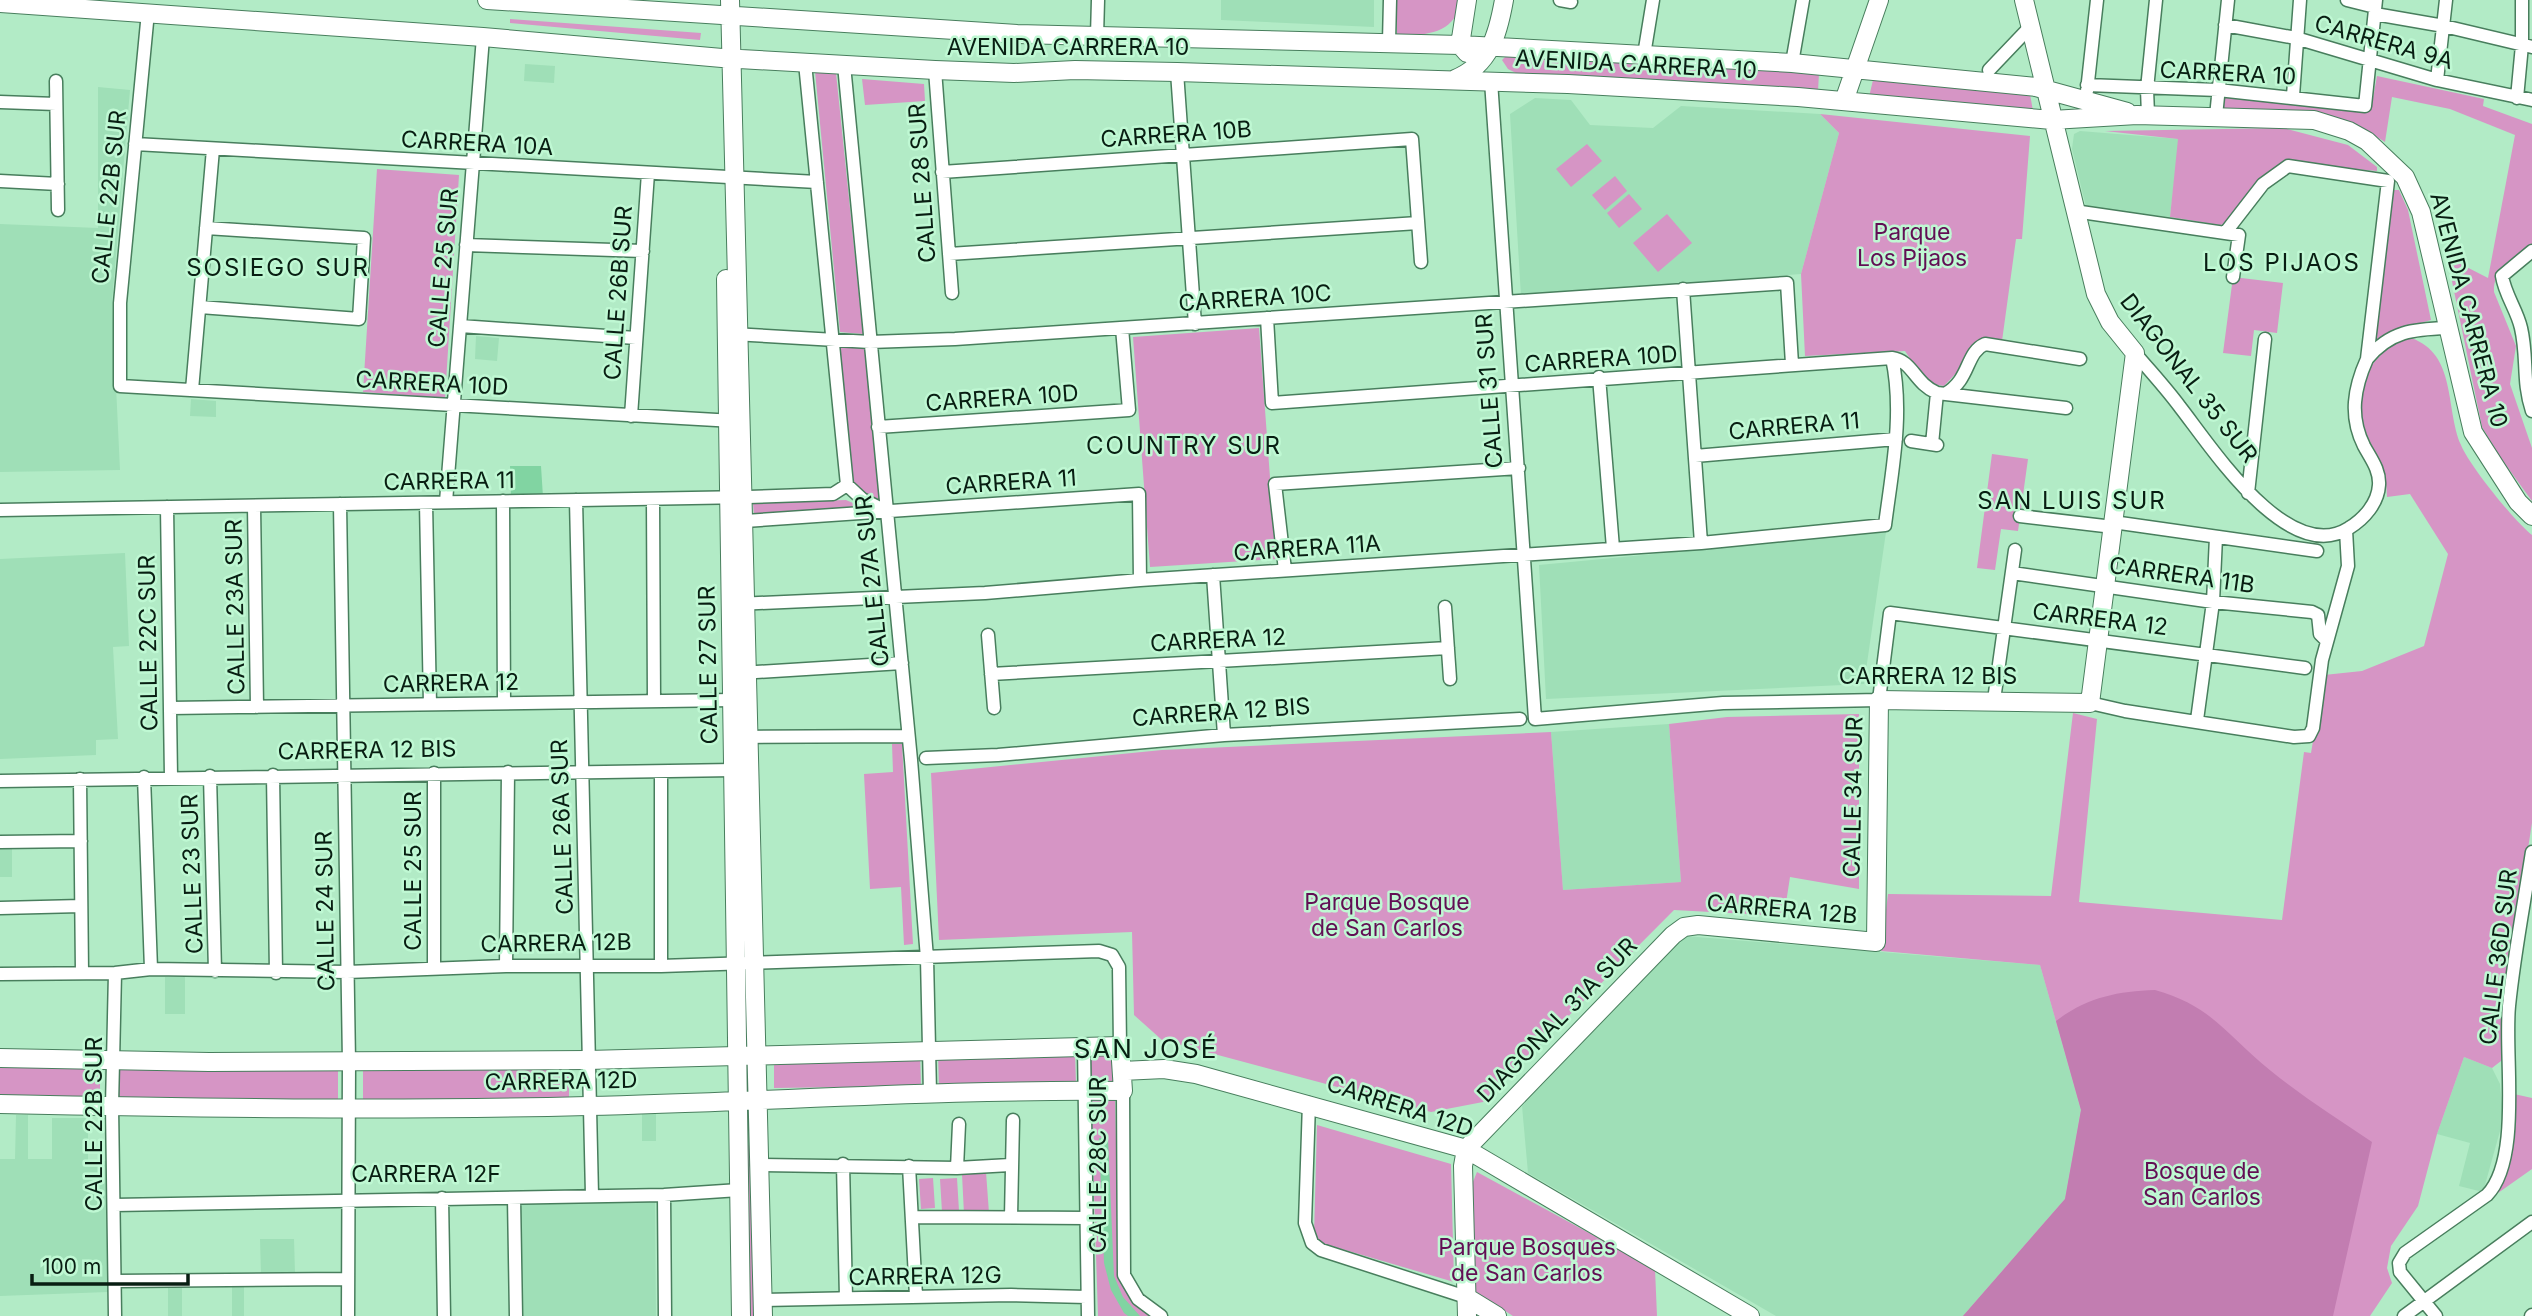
<svg xmlns="http://www.w3.org/2000/svg" width="2532" height="1316" font-family="Inter,sans-serif">
<rect width="100%" height="100%" fill="#b2ebc6"/>
<path fill="#9fdfb7" d="M1221,0H1374V27L1221,20Z
M525,64L555,66L554,83L524,81Z
M98,87L130,90L112,302L120,470L0,472V224L98,228Z
M1535,98L1571,100L1590,125L1653,128L1681,106L1820,114L1839,133L1801,274L1521,296L1510,114Z
M2080,131L2179,139L2170,217L2086,207L2072,149L2074,134Z
M476,336L499,338L497,361L475,359Z
M191,399L216,401V417L190,416Z
M1886,532L1864,684L1546,699L1539,565Z
M125,553L129,646L113,647L118,739L96,740V755L0,759V559Z
M1669,724L1681,882L1563,890L1551,732Z
M0,844H12V877H0Z
M1685,936L2040,965L2081,1110L2065,1199L1963,1316H1776L1528,1173L1522,1106Z
M165,977H185V1014H165Z
M2464,1057L2492,1068L2500,1084L2503,1115L2500,1131L2483,1192L2459,1186L2470,1143L2437,1134Z
M642,1112L656,1113V1141H642Z
M16,1115H28V1159H52V1118H88V1161H106L108,1292L0,1296V1159H15Z
M655,1201L656,1316H519L518,1203Z
M260,1239H294L295,1273L261,1274Z
M232,1280H244V1316H232Z
M168,1281H182V1316H168Z"/>
<path fill="#d695c5" d="M1397,0H1461C1456,34 1425,36 1397,35Z
M510,19L701,33L700,40L510,23Z
M1507,55L1819,73L1818,91L1518,74L1508,69L1502,60Z
M815,71L836,73L863,334L840,332Z
M2377,76L2484,99L2483,106L2532,124V246C2514,258 2493,267 2494,292L2516,346L2510,384L2532,448V501L2500,457L2482,427L2447,257L2488,278L2515,135L2450,109L2392,97L2385,142L2361,127L2326,114L2219,109V96L2371,110Z
M862,79L924,84L925,101L865,105Z
M1873,80L2030,94L2033,111L1869,97Z
M1820,114L2030,136L2022,239H2016L2002,341L1988,339L1944,386L1926,383L1905,351L1805,356L1801,274L1839,133Z
M2283,128L2348,145L2377,167V171L2286,163L2270,171L2225,224L2220,225L2170,217L2178,139L2105,131Z
M1587,144L1602,161L1571,187L1556,169Z
M377,169L459,175L445,398L363,392Z
M1615,176L1627,191L1605,210L1592,195Z
M2394,190H2399L2408,210L2431,320L2392,331L2371,344Z
M1629,194L1642,209L1619,228L1607,213Z
M1667,214L1692,243L1658,272L1633,243Z
M2233,277L2283,283L2277,333L2254,330L2251,356L2223,353Z
M1259,328L1276,559L1150,567L1133,337Z
M2411,338C2457,354 2445,408 2461,445C2469,465 2515,522 2532,535V823L2503,1007L2501,1061L2492,1068L2464,1057L2437,1134L2418,1206L2391,1246L2387,1268L2392,1283L2370,1316H1963L2065,1199L2081,1110L2040,965L1881,951L1888,894L2051,896L2073,713L2097,719L2079,902L2282,920L2304,752L2311,753L2324,675L2362,671L2424,646L2448,554L2410,494L2387,497C2387,464 2370,450 2362,421C2352,384 2376,347 2411,338Z
M840,345L865,347L881,501L858,490L852,481Z
M1992,454L2028,459L2018,531L2001,529L1995,570L1977,568Z
M846,500L871,511L754,515L753,503Z
M1859,714V889L1790,877L1784,916L1674,910L1483,1102L1431,1112L1162,1040L1134,1015L1132,932L939,940L931,773L1162,750L1551,732L1563,890L1681,882L1669,724L1727,717Z
M892,744H902L913,944L904,945L901,887L870,889L864,774L893,772Z
M1089,1052H1113V1083H1090Z
M1075,1053L1076,1084L939,1086L938,1054Z
M920,1055L921,1086L774,1088V1058Z
M100,1061V1097L0,1098V1062Z
M120,1064L338,1065V1101L117,1106Z
M363,1064H569V1102H363Z
M2514,1094L2532,1098V1169L2498,1193L2515,1134Z
M1115,1099L1119,1270L1152,1316H1098L1091,1100Z
M1317,1125L1451,1164L1454,1282L1318,1242L1314,1235Z
M743,1138L754,1152L757,1316H746Z
M986,1172L989,1213L964,1214L962,1174Z
M1477,1172L1655,1269L1657,1316H1513L1476,1292L1466,1199Z
M933,1178L935,1208L921,1209L919,1179Z
M957,1178L959,1211L942,1212L940,1179Z"/>
<path fill="#c27db1" d="M2155,990C2213,1006 2227,1036 2271,1071C2303,1097 2338,1119 2372,1142L2333,1316H1963L2065,1199L2081,1110L2056,1021C2086,998 2117,991 2155,990Z"/>
<path fill="#81d4a2" d="M510,466H541L543,497L511,498Z
M1099,1138H1108L1114,1276L1123,1297L1140,1316H1128L1124,1313L1111,1290L1104,1263Z"/>
<g fill="none" stroke-linecap="round" stroke-linejoin="round">
<g stroke="#487e5d" stroke-width="15">
<path id="street" d="M1560,0L1571,2
M2347,0L2375,7
M148,12L120,303V386L734,421
M2375,14L2444,26L2532,47
M2225,25L2296,38L2437,80L2532,100
M1097,36L1098,0
M1389,42L1390,0
M1644,55L1653,0
M805,63L847,485
M1792,63L1803,0
M844,65L911,760L927,958L930,1093
M935,70L952,293
M1989,70L2030,27
M1177,72L1195,324
M2437,80L2446,0
M56,81L58,210
M1491,81L1535,719L1723,703L1879,700L1890,613L2305,668
M2087,85L2218,90L2365,106L2376,0
M2087,91L2097,0
M2293,96L2300,0
M2517,98L2522,45V0
M0,102L56,104
M2148,115L2147,89L2156,0
M2216,116L2228,0
M135,144L817,182
M942,172L1412,139L1421,262
M0,181L58,184
M2074,211L2239,235L2233,277
M466,245L643,251
M2532,251L2502,276C2505,295 2517,310 2521,328C2528,358 2522,381 2532,411
M949,254L1418,223
M1683,289L1701,543
M200,307L359,319L364,238L206,228
M1267,318L1272,403L1892,358C1913,361 1914,383 1937,393L2066,408
M460,326L636,338
M733,334L870,342L955,339L1787,283L1792,364
M2135,353C2150,371 2166,388 2180,407C2210,445 2288,567 2349,528C2364,519 2378,503 2379,485C2380,470 2371,459 2364,446C2349,416 2354,388 2367,359L2388,181L2288,166L2263,184L2225,233
M2367,359C2390,331 2414,329 2447,328
M1599,377L1613,548
M192,390L213,149
M1945,394C1971,379 1965,353 1985,344L2080,359
M631,416L648,173
M878,427L1129,410L1122,328
M1911,441L1937,445
M1932,444L1937,393
M1695,456L1896,439
M847,485L862,499L886,511
M2248,493L2265,339
M653,499L654,701
M576,500L592,1195
M503,501L504,703
M446,502L483,37
M426,503L430,704
M340,504L349,1062L348,1316
M254,506L257,707
M167,507L171,777
M0,510L748,497L833,494L847,485
M2020,516L2113,527
M745,521L1139,494L1140,580
M2113,522L2317,551
M1285,570L1275,484L1519,468
M2012,573L2213,602L2312,612L2318,615L2320,634L2327,641
M1213,575L1224,735
M737,604L985,593L1140,580L1701,543L1885,525C1892,470 1904,413 1892,358
M1445,607L1450,679
M988,635L994,708
M740,673L902,663
M991,674L1448,648
M1994,700L2015,550
M2090,703L2125,711L2294,737L2309,736L2313,728L2322,660L2348,566L2346,530
M170,708L733,700
M2197,720L2213,602L2216,537
M740,737L908,736
M926,758L998,755L1224,735L1520,719
M661,772V966
M434,773V969
M273,775L276,973
M210,776L215,971
M144,777L151,969
M80,779L82,973
M0,781L734,770
M0,842L81,841
M0,908L81,906
M506,966L508,772
M115,973L112,1106L115,1316
M0,974L115,973L151,969L347,972L506,966H661L1099,951L1112,955L1119,967L1120,1046
M1084,1047L1088,1316
M1123,1091L1124,1275L1138,1299L1161,1316
M1309,1103L1305,1223L1312,1243L1321,1250L1466,1297
M843,1164L846,1298
M757,1165L957,1168L1010,1165
M909,1166L916,1296
M957,1168L959,1124
M664,1195L665,1316
M442,1198L444,1316
M514,1198L516,1316
M114,1205L664,1195L739,1190
M913,1217L1086,1218
M1011,1217L1013,1120
M116,1281L347,1279
M763,1300L1011,1295L1087,1297
M2404,1316L2532,1222
M2436,1316L2400,1272L2399,1263L2405,1253L2487,1195C2522,1159 2504,1055 2509,1006C2514,955 2524,904 2532,852
M2531,1316L2532,1315"/>
</g>
<g stroke="#487e5d" stroke-width="20">
<path id="secondary" d="M487,0L1017,34L1460,45L1792,63L2036,87L2127,112
M730,0L763,1316
M0,3L483,37L722,58L935,70L1014,73L1075,70L1177,72L1568,84L1798,97L2052,120L2137,115L2314,120L2349,131L2367,141L2405,177L2421,212L2473,432L2518,502L2532,516
M1467,53L1460,45L1467,0
M1455,79C1490,65 1498,34 1504,0
M1844,101L1879,0
M726,279L741,1316
M0,1058L209,1062L588,1060L1120,1046L1123,1091C944,1089 766,1102 587,1106C391,1111 196,1108 0,1104
M1122,1071L1164,1069L1196,1074L1466,1149L1750,1316
M1466,1149L1673,935L1684,927L1698,925L1876,942L1879,700L2090,703L2135,353L2110,322L2096,294L2024,0
M1466,1149L1463,1166L1467,1316
M1466,1297L1497,1316"/>
</g>
<use href="#street" stroke="#fff" stroke-width="12"/>
<use href="#secondary" stroke="#fff" stroke-width="18"/>
</g>
<g text-anchor="middle" dominant-baseline="central" stroke-width="5" stroke-linejoin="round" paint-order="stroke">
<g font-size="23" fill="#081e12" stroke="#bff8d3">
<text transform="translate(2384 42) rotate(16)">CARRERA 9A</text>
<text x="1068" y="47">AVENIDA CARRERA 10</text>
<text transform="translate(1636 64) rotate(3)">AVENIDA CARRERA 10</text>
<text transform="translate(2228 73) rotate(3)">CARRERA 10</text>
<text transform="translate(1176 134) rotate(-4)">CARRERA 10B</text>
<text transform="translate(477 143) rotate(3)">CARRERA 10A</text>
<text transform="translate(922 183) rotate(-94)">CALLE 28 SUR</text>
<text transform="translate(109 197) rotate(-84)">CALLE 22B SUR</text>
<text transform="translate(443 268) rotate(-85)">CALLE 25 SUR</text>
<text transform="translate(618 293) rotate(-86)">CALLE 26B SUR</text>
<text transform="translate(1255 298) rotate(-4)">CARRERA 10C</text>
<text transform="translate(2469 310) rotate(75)">AVENIDA CARRERA 10</text>
<text transform="translate(1601 359) rotate(-4)">CARRERA 10D</text>
<text transform="translate(2189 378) rotate(52)">DIAGONAL 35 SUR</text>
<text transform="translate(432 383) rotate(3)">CARRERA 10D</text>
<text transform="translate(1489 391) rotate(-94)">CALLE 31 SUR</text>
<text transform="translate(1002 398) rotate(-4)">CARRERA 10D</text>
<text transform="translate(1794 426) rotate(-5)">CARRERA 11</text>
<text transform="translate(449 481) rotate(-1)">CARRERA 11</text>
<text transform="translate(1011 482) rotate(-4)">CARRERA 11</text>
<text transform="translate(1307 548) rotate(-4)">CARRERA 11A</text>
<text transform="translate(2182 575) rotate(8)">CARRERA 11B</text>
<text transform="translate(872 581) rotate(-96)">CALLE 27A SUR</text>
<text transform="translate(235 607) rotate(-91)">CALLE 23A SUR</text>
<text transform="translate(2100 619) rotate(7)">CARRERA 12</text>
<text transform="translate(1218 640) rotate(-3)">CARRERA 12</text>
<text transform="translate(148 643) rotate(-91)">CALLE 22C SUR</text>
<text transform="translate(708 665) rotate(-91)">CALLE 27 SUR</text>
<text x="1928" y="676">CARRERA 12 BIS</text>
<text transform="translate(451 683) rotate(-1)">CARRERA 12</text>
<text transform="translate(1221 712) rotate(-4)">CARRERA 12 BIS</text>
<text transform="translate(367 750) rotate(-1)">CARRERA 12 BIS</text>
<text transform="translate(1853 797) rotate(-89)">CALLE 34 SUR</text>
<text transform="translate(562 827) rotate(-92)">CALLE 26A SUR</text>
<text transform="translate(413 871) rotate(-90)">CALLE 25 SUR</text>
<text transform="translate(192 874) rotate(-92)">CALLE 23 SUR</text>
<text transform="translate(1782 909) rotate(5)">CARRERA 12B</text>
<text transform="translate(325 911) rotate(-91)">CALLE 24 SUR</text>
<text transform="translate(556 943) rotate(-1)">CARRERA 12B</text>
<text transform="translate(2498 957) rotate(-83)">CALLE 36D SUR</text>
<text transform="translate(1557 1020) rotate(-46)">DIAGONAL 31A SUR</text>
<text transform="translate(561 1081) rotate(-1)">CARRERA 12D</text>
<text transform="translate(1400 1106) rotate(18)">CARRERA 12D</text>
<text transform="translate(94 1124) rotate(-90)">CALLE 22B SUR</text>
<text transform="translate(1098 1165) rotate(-90)">CALLE 28C SUR</text>
<text x="426" y="1174">CARRERA 12F</text>
<text transform="translate(925 1276) rotate(-1)">CARRERA 12G</text>
</g>
<g font-size="23" fill="#620e54" stroke="#bff8d3">
<text x="1912" y="232">Parque<tspan x="1912" dy="26">Los Pijaos</tspan></text>
<text x="1387" y="902">Parque Bosque<tspan x="1387" dy="26">de San Carlos</tspan></text>
<text x="2202" y="1171">Bosque de<tspan x="2202" dy="26">San Carlos</tspan></text>
<text x="1527" y="1247">Parque Bosques<tspan x="1527" dy="26">de San Carlos</tspan></text>
</g>
<g font-size="24" letter-spacing="2" fill="#081e12" stroke="#bff8d3">
<text x="2282" y="262">LOS PIJAOS</text>
<text x="278" y="267">SOSIEGO SUR</text>
<text x="1184" y="445">COUNTRY SUR</text>
<text x="2072" y="500">SAN LUIS SUR</text>
</g>
<g font-size="26" letter-spacing="2" fill="#081e12" stroke="#bff8d3">
<text x="1146" y="1048">SAN JOSÉ</text>
</g>
</g>
<path d="M32 1274v10h156v-10" fill="none" stroke="#081e12" stroke-width="3.5"/>
<text x="42" y="1274" font-size="21" fill="#081e12" stroke="#bff8d3" stroke-width="5" paint-order="stroke">100 m</text>
</svg>
